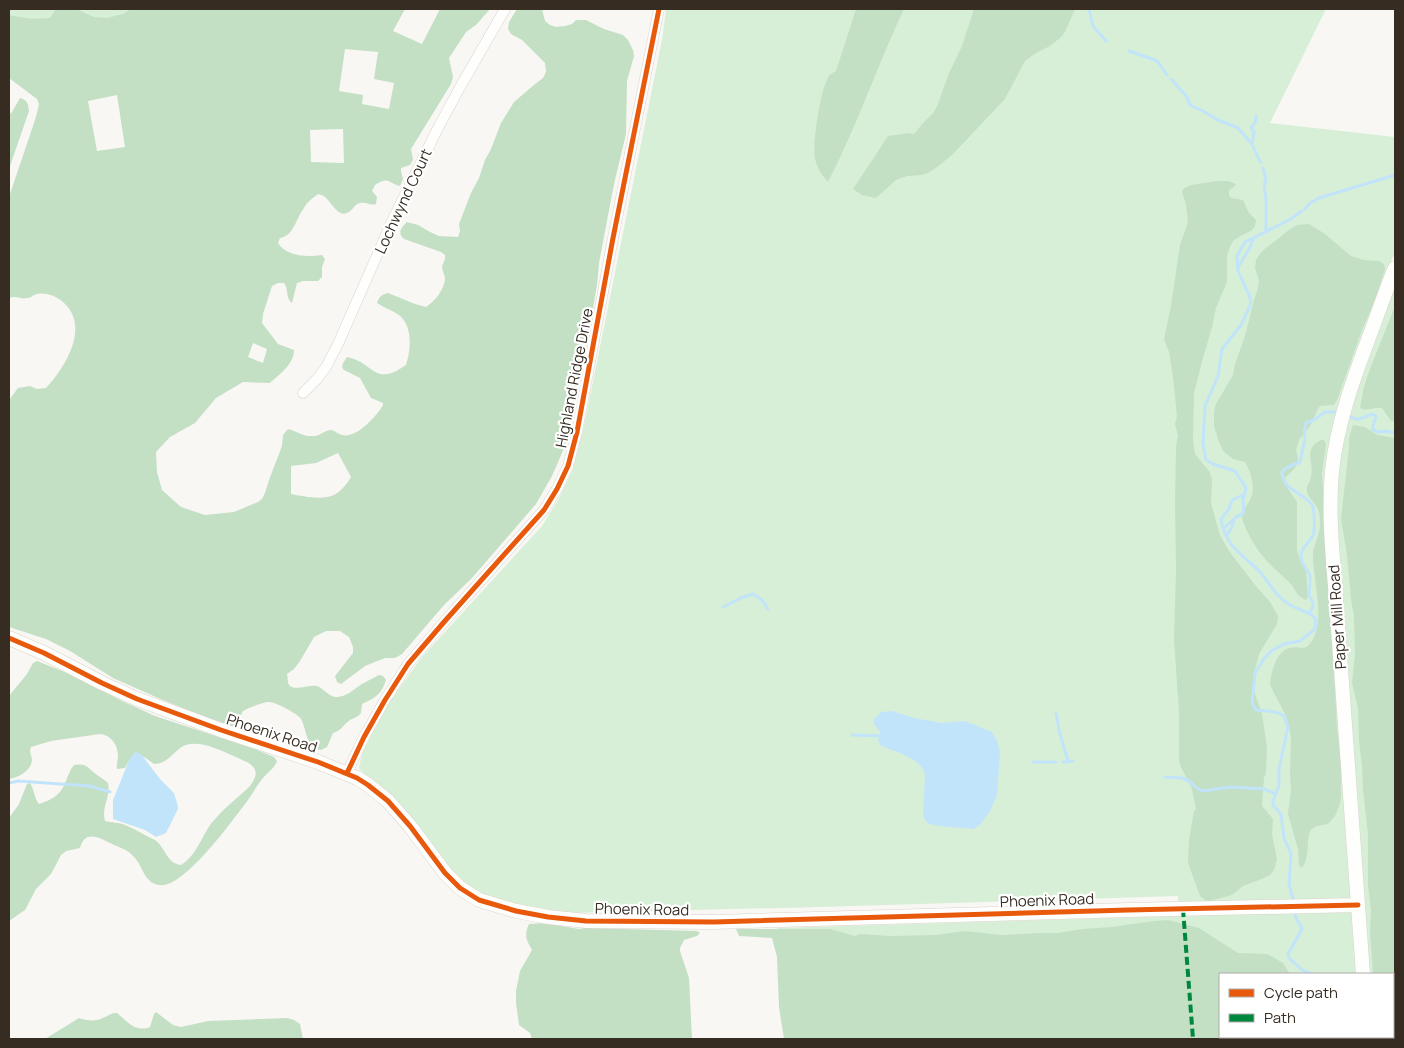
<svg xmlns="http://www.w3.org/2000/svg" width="1404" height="1048" font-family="Manrope,sans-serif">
<rect width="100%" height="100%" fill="#f9f7f4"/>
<path fill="#d7efd7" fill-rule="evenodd" d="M9,9H241L9,28Z
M666,9H1326L1270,123L1395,137V252L1382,282L1395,270V1039H791L777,928L1179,916L1178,896L822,907L568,913L501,903L471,891L453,874L419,828L393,797L364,774L359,768L362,753L388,704L422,657L542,526L558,500L573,469L584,426L662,40ZM1220,974H1393V1037H1220Z"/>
<path fill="#c3dfc4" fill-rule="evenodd" d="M56,9H76L94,17L107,18L123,14L131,9H405L393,31L422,44L440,9H490L476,25L466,32L449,58L453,77L451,84L411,149L413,160L410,165L401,168V171L403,179L400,186C387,183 390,176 375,185L372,191L377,197L376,204C370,206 366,202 360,203C354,204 353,211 347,213C338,217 331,202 325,197C323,195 321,195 318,194C313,198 307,202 304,208C296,218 294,236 280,238L278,243C287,257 307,257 322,255L325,259L322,267V277L318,281H303L297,283L292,303C285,298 289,289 284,283H278L272,286L263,314L262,323L278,344L294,350C294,364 280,374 270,383L243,382L216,398L195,423L170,437L156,452L157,472L162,490L181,507L205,515L234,512L258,502L262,499L265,493L269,480L282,446L283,435L288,429C297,431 302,437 314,436C320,436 326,429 332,430C335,431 338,434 342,435C356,439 377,416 383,405V403L371,398L360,378L344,370C340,365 344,362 347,357C374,362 374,388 406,365C411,350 413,326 399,315C392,310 384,308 377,303C379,297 382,294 388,293L415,304L426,307C435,301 444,290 445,279C445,275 442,271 442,267C443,262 446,260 445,255L441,252L404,239C397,233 401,228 407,222L418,225L430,232L439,236L458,237L460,231L459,224L471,193L479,178L485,160L491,149L501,123L514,102L535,84L543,78L546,72L545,63L522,40L511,34L508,29L509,22L517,9H542L545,21L550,25L556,27L565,26L572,24L576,20H586L604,29L623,35L628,40L633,50L634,56L627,81L626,134L614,184L599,263L597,285L593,308L565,446L552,476L536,504L472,578L444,605L402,654L395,658H385L365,666L341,684L337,682L335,676L353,653V647L349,637L340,631H326L314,637L300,661L294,669L287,674C288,678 287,683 290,686C297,691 309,684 317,686C325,689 329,698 338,697C348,696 354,689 362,684C367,681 374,678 379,675L383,676L386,680C382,694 375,698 362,704L361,713C358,717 354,718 350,720C343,725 341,731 333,733L327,747L321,750C305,748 307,729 301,719C297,713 275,702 269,702C263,702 248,708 243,711L236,725L230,727L158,698L113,678L70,651L46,639L9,627V400L18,388L30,386L37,389L46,388C65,368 91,326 63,302C56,296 44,291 34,295C32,296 30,298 27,298C21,300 18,295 9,298V197L36,117L39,104L37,99L9,78V15C23,18 35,20 50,18ZM345,49L378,52L374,79L394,83L389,109L362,104L363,95L339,91ZM117,95L125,147L97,151L88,101ZM343,129L344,163L311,162L310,130ZM253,343L267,349L263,363L248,357ZM338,453L351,477C347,484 339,494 331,496C321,500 301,496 291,494V466L316,463Z
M856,9H904C877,66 857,126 828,182C822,176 816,166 815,158C812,143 821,87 829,76C831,73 833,73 836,71Z
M974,9H1075L1065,32L1060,38L1050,46L1036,53L1025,61L1005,99L952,155L937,167L928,173L922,175L907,176L896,180L876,198L862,195L853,189L888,136L909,133L914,134L923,123L934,112L938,104L949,73L962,46Z
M20,98C28,100 28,104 29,111L9,169V115L12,112Z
M1217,181H1228L1236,184L1234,187L1229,190V195L1231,198L1243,200L1249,213L1256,220L1255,226L1252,230L1239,237L1233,241L1230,247L1227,256V282L1216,308L1212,327L1203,358L1194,393L1193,440L1195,454L1209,471L1212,479L1211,503L1220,535L1229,551L1255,585L1270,602L1278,616L1277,624L1259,654L1253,678L1254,691L1262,714L1267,748L1266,772L1264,778L1262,806L1273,819L1272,835L1277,859L1274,870L1270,875L1264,878L1243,886L1232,895L1209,901H1206L1200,896L1188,863L1189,840L1194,811L1196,809L1192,789L1180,765L1179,760V711L1174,640L1176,569L1175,503L1176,447L1178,435L1175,424L1177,417L1173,376L1169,352L1164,339L1171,306L1180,245L1188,222L1186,204L1182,192L1183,189L1191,185Z
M1309,224L1325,234L1351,256L1364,260L1379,261L1384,264L1385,269L1376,298L1362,330L1337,400L1334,405L1321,406L1319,407L1310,426L1299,440L1296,450L1298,459L1295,468L1285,478L1288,489L1297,502V550L1300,560L1306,570L1308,597L1306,600C1294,594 1297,590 1288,581C1269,563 1259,556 1247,531C1245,526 1242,521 1242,516C1243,508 1250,503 1252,495C1255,485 1250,470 1245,462L1233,459L1223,451L1218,439L1214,426V412L1216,404L1233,375L1235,364L1245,336L1254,300L1258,288L1259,280L1255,268L1256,260L1261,252L1289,230L1297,225Z
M1395,306V421H1391L1382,408C1375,407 1368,411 1362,409L1360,407L1364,387L1370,369Z
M1353,425L1365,427L1377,435L1395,438V1039H1381L1380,1037H1393V974H1373L1370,931L1371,912L1368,884V834L1363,790L1362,766L1359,741L1358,708L1352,683L1355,654L1354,616L1351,600L1347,555L1341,519L1349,448V438Z
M1321,440H1324L1326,444L1322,473L1324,505L1323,516L1334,672L1337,729L1341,761V796L1340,804L1335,816L1328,824C1323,825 1316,825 1312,829C1305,834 1311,857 1302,868L1299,865L1298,849L1288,814L1291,789L1290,774L1291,738L1289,726L1285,714L1270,685C1271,674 1275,654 1287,649C1299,643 1304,655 1313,639C1325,617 1313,579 1313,556C1313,545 1319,537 1320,526C1320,521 1320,512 1317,507C1314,502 1308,498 1307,491C1306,486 1310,482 1311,477C1315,461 1302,450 1321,440Z
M37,661L72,675L122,701L155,716L255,749L274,757L277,761C274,769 268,772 263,778C257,785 253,793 248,800C233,820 188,882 164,885C159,886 153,884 150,881C142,874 141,863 133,856C127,849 118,847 110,843C98,837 85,830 80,848L66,851L61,855L51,874L36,889L25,910L9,921V818L19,804L27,784L30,783C34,789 35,800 39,804C45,802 53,799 58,794C66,787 67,773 74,765C88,763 87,768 97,775C101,778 105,780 108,783C111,797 101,807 105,821C112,823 119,822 125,825C136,829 145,836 155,840C166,848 166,863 181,865C199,854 202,832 216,818C226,806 239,797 250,786C257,776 259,769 247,762C230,755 197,735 180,748C171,755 166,764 154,764C140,753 134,751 125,768L117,769C116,764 118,761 118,756C118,745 111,735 100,734L51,741L31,747C29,752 31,754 32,759C32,771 19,777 9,779V696L27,674L33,663Z
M1168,920L1199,928L1238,953L1267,954L1271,956L1283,963L1290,974H1220V1037H1287L1286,1039H784L779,1007L777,957L772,938L739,936L736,929H830L855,936L860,934L890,936L936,935L965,931L1001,935L1040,933H1057L1083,929L1112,927L1154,921Z
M544,923L579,929L585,928L697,931L700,933L697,936L684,940L680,948V951L689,978L692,1039H532L530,1033L519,1025L516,1003V991L520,971L532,950C526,939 524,935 529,924Z
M156,1012L173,1025L181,1027L208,1021L287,1018L294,1020L300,1024L303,1039H45L79,1018C87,1021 96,1022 105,1017C110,1015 111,1013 117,1013C127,1021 135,1033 150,1027L154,1014Z"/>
<path fill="#c1e4fa" d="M892,711L914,718L942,723L965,721L992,732L997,741L1000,752L997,795L990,811L981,824L973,829L938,826L930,824L926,822L923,815L925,774C920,757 894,752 880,745L878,741L880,732L874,724V719L881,712Z
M135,752L141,754L160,779L174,793L177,803L178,809L166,833L156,837L145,830L113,819V800L130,758Z"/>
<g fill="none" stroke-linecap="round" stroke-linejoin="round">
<path stroke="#c1e4fa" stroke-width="3" d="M1089,9L1093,26L1106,41
M1129,51L1155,60L1158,62L1167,75
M1171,79L1187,97L1190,105L1203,111L1216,119L1238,128L1252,144L1260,162
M1252,144L1254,132L1251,128L1255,123L1256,116
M1263,168L1266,179L1264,186L1266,200V232
M1305,209L1310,203L1319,198L1395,175
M1239,266L1248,251L1254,238
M1348,414C1355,423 1363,418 1372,414L1376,416C1376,421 1371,426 1373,430L1378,432L1386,431L1395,433
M1245,494L1232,500L1229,509L1221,519C1222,527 1225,534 1229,541C1236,552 1249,561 1259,571C1269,582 1276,597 1290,605C1300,611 1308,610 1316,619L1315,629L1300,641L1284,644L1271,651L1263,660L1255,673L1252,703L1256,710L1276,712L1284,716L1288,727L1279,768V786L1273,801V805L1281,814L1284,838L1291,854L1289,884L1293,899
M1223,529L1236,517L1243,514L1244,511L1243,500L1246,488L1235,471L1213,464L1206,460L1203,443L1205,406L1218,376L1222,349L1241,325L1250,306L1251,301L1249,295L1238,271L1237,256L1245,242L1289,220L1302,211
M1227,535L1232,527L1234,519
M723,607L741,598L753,594L762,600L768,609
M1310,612L1313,606C1313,601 1309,597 1309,592C1309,586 1311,582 1310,576C1308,569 1300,564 1301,555C1302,547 1310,542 1313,535C1315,530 1315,510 1312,505C1304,492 1282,491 1282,472L1286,468L1300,462L1305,439L1304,431L1306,423L1314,420L1325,412H1338
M1056,713L1059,730L1068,761
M852,735L880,736
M1033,762H1056
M1063,762L1073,761
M1165,777L1182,778L1189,781L1198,789L1203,791L1231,787L1264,789L1276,794
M9,783L18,781L90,786L110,792
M1295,914C1296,922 1301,923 1302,929L1288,954L1289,958L1302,970L1312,974
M1304,1039L1305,1037"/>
<g stroke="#d9d3cc" stroke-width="11">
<path id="street" d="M303,393L317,379L326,367L338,344L393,219L437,130L459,89L505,9
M347,773L364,737L385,700L408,664L444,622L544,510L557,489L568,466L577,432L613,238L659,9"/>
</g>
<g stroke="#d9d3cc" stroke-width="15">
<path id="secondary" d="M9,638L44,653L102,683L137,699L221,730L318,762L357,778L368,785L388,801L410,826L445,873L460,888L479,900L516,911L548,917L586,921L714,922L1128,910L1358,905
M1363,974L1336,600C1333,557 1328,514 1332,471C1337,423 1354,377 1371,332C1379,311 1386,289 1395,268
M1369,1037V1039"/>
</g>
<use href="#street" stroke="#fefefd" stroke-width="10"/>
<use href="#secondary" stroke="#fefefd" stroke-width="14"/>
<path stroke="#00873e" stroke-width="4" stroke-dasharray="8 4" stroke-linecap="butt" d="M1183,909L1193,1039"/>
<g stroke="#fff" stroke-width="8">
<path id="cycleway" d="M9,638L44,653L102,683L137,699L221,730L318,762L357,778L368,785L388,801L410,826L445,873L460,888L479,900L516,911L548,917L586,921L714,922L1128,910L1358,905
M347,773L364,737L385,700L408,664L444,622L544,510L557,489L568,466L577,432L613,238L659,9"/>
</g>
<use href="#cycleway" stroke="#e8590c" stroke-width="5"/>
</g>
<g text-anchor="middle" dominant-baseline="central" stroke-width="4.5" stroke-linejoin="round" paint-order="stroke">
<g font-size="15" fill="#362c22" stroke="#fff">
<text transform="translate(403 201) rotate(-65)">Lochwynd Court</text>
<text transform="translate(574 378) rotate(-79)">Highland Ridge Drive</text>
<text transform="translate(1337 617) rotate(-94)">Paper Mill Road</text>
<text transform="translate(272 733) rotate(18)">Phoenix Road</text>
<text transform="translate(1047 900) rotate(-2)">Phoenix Road</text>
<text transform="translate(642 909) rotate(1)">Phoenix Road</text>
</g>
</g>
<rect width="1404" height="1048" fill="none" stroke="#362c22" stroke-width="20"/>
<rect x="1219" y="973" width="175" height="65" fill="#ffffff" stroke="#afaba7"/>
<rect x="1229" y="989" width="25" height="8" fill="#e8590c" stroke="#afaba7"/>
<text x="1264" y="998" font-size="15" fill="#362c22">Cycle path</text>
<rect x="1229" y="1014" width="25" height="8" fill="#00873e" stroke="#afaba7"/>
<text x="1264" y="1023" font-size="15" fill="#362c22">Path</text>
</svg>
